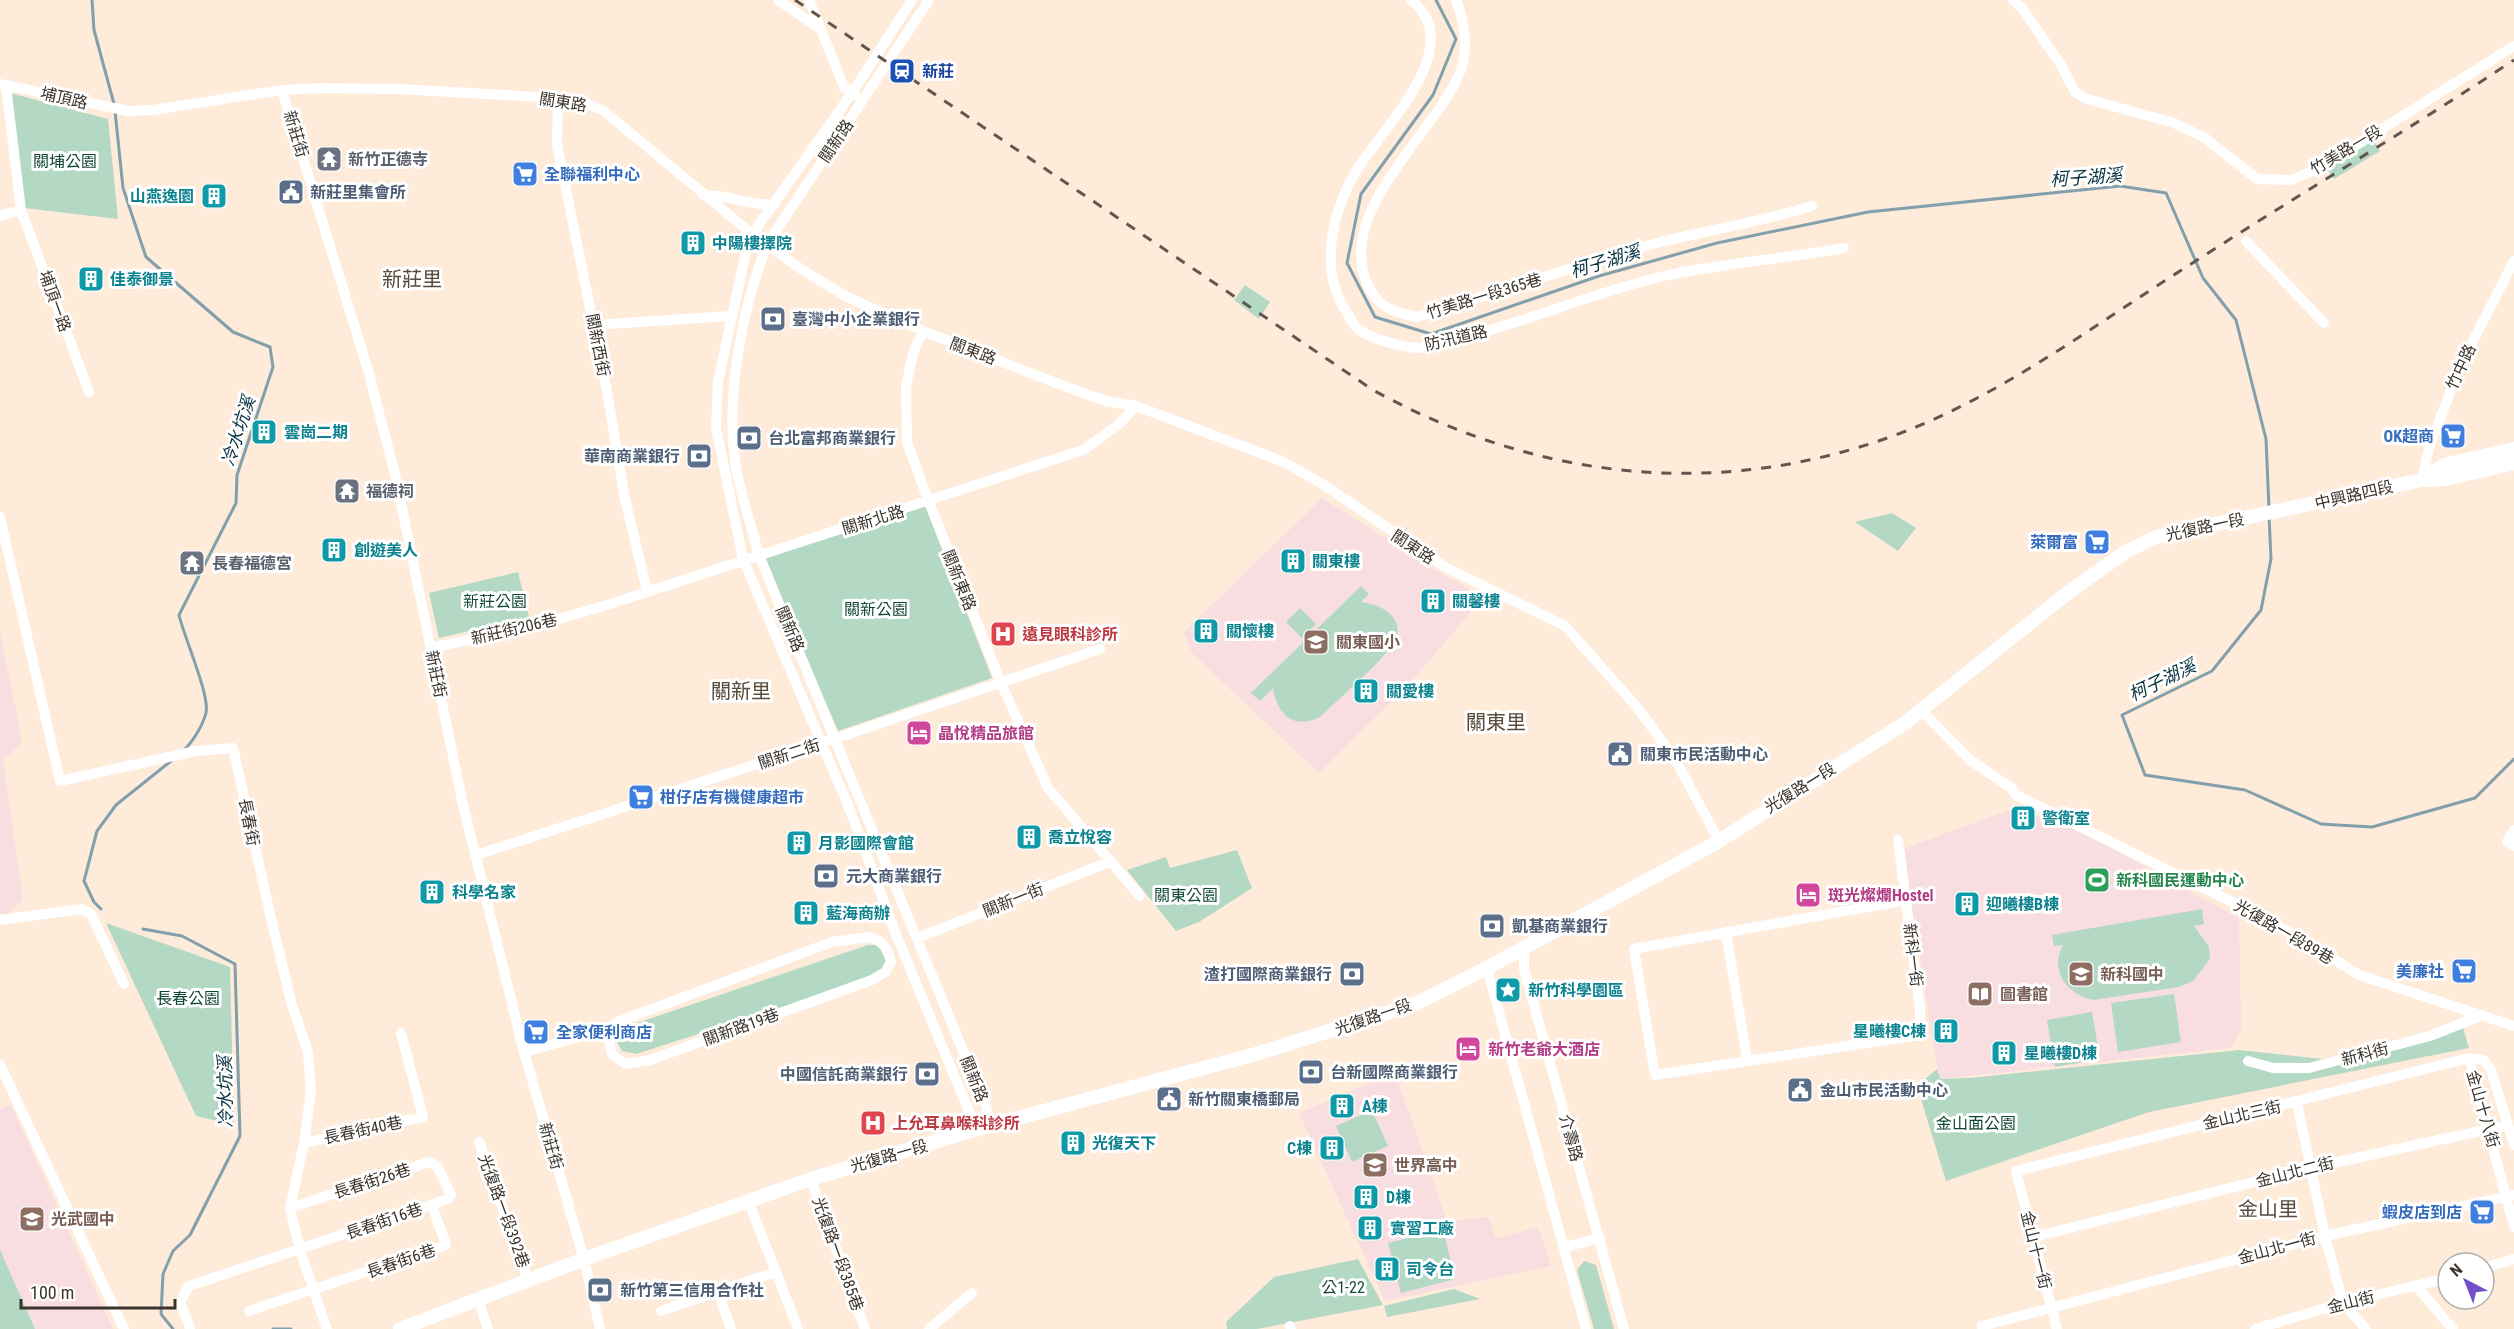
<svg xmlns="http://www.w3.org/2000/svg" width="2514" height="1329" font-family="'Roboto Condensed','Noto Sans TC',sans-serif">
<rect width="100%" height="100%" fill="#feebda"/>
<path fill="#f8dde1" d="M1322,498L1442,574L1484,597L1408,685L1319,773L1192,653L1184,632Z
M0,633L20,728L21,745L3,759L23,899L8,914H0Z
M2012,809L2079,830L2239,918L2241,1030L2230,1048L1939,1079L1903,849Z
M1395,1073L1447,1221L1489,1217L1496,1239L1538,1227L1551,1266L1385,1301L1299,1113Z
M11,1105L113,1329H0V1109Z"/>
<path fill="#b3d8c4" d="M10,93L108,119L118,219L24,208Z
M2369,132L2380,151L2334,179L2322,161Z
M1245,285L1270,302L1259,319L1234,300Z
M922,498L992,678L838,731L764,557Z
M1892,513L1916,528L1898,551L1855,522Z
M518,572L529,617L439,638L429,593Z
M1361,586L1369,594L1361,602C1378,604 1402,614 1397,636C1393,653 1335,702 1320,717C1293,730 1278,715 1273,688L1260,701L1251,693Z
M1300,608L1316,624L1302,638L1286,622Z
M1237,850L1252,888L1199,922L1176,931L1127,870L1166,857L1170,868Z
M2202,909L2204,924L2194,926L2209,947L2210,959L2193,981L2179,987L2093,1000C2067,994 2049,971 2063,945L2054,946L2052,935Z
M106,923L230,967L234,1125L196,1116Z
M868,945H877L888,954V969L879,976L636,1054L622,1051L618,1044L619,1034L628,1026Z
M2174,994L2181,1042L2118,1052L2111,1003Z
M2092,1012L2100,1059L2055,1067L2047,1020Z
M2462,1024L2469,1048L2149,1112L1946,1181L1917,1086L1937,1069L1940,1079L1970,1078L2239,1050L2323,1059Z
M1372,1110L1388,1146L1352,1162L1336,1126Z
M1443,1229L1455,1279L1401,1293L1388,1243Z
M0,1250L35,1329H0Z
M1358,1259L1383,1305L1257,1329H1227L1226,1322L1274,1277Z
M1584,1261L1596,1265L1614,1329H1594L1577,1270Z
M1454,1289L1480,1299L1387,1317L1384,1306Z"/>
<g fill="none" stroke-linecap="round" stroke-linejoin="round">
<path stroke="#82a0ac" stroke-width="3" d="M92,0L94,30L114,104
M1436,0L1456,39L1433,95L1361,194L1347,263L1375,317L1431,334L1599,276L1717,243L1868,212L2120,186L2166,193L2203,278L2236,320L2266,439L2269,509
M115,111L123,188L146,257L233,332L270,347L273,367L237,475L236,503L179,615C184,637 210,695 206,713C203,725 193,741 185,749
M2269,516L2271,559L2261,610L2212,671L2122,715L2145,775L2245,790L2321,824L2372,827L2475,798L2514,759
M101,909L94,902L84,881L97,831L116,805L171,761
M143,929L182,936L235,964L240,1136L190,1235L173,1251L163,1274L161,1314L173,1329
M273,1329H291"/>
<path stroke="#fff" stroke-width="10" d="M778,0L820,29
M809,0L844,87L856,95
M912,0L852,93L760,223L747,247L718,382L716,428L743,559L848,805L895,932L970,1114L984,1127
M929,0L768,243C742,306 726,394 735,462C740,493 751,525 759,555L987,1109L984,1127
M1411,0C1470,46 1381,130 1356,171C1332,213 1318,270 1347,313C1350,317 1353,324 1357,328C1369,339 1405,348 1421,348C1442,347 1463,338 1483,332C1543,315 1603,290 1664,276C1724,263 1784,259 1844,248
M1456,0C1465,22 1469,52 1459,75C1432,136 1336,212 1367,283C1377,307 1393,312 1417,317C1497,293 1576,265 1657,243C1708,230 1761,222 1812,206
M2013,0L2022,8L2061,65L2075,92L2087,99L2174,123L2205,138L2257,179L2291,180L2320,168L2514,46
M0,84L128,111L153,110L282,90L321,88L397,89L558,98L585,103L604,111L745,228L801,269L847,297L923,331L1061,385L1106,401L1136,406L1284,462L1324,485L1447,568L1565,626L1636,706L1675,759L1719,841
M6,86L21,210L89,392
M282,90L368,370L395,474L463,805L524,1052L584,1259L600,1329
M558,98L557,145L608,397L625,499L647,591
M703,195C729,195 749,205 774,205
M0,216L21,210
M2246,241L2324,323
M594,325L730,316
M923,331L913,353L906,386L907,442L929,502L1001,683L1048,788L1140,896
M2422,480L2429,448L2460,366L2514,261
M0,517L60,781L196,751L233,748L273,927L292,1005L308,1052L311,1090L304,1143L290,1208L300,1250L327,1329
M431,648L541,624L607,605L1083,450L1118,425L1136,406
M1921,710L1970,760L2011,788L2016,795L2234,903L2302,939L2359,975L2514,1026
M2514,830L2507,842L2514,846
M1898,840L1920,1009V1035L1655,1075L1634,949L1906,900
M476,855L822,743L1100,649
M0,920L81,909L91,914L124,984
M1726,932L1747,1059
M868,937C883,940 887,948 891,962L885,972L872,980L650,1060L626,1064L612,1054L608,1035L617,1022L832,942Z
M917,938L1109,862
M1524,946V969L1624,1329
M1487,968L1586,1329
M524,1052L612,1028
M2469,1058L2514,1227
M2248,1061L2273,1068H2309L2430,1036L2480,1016
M0,1065L124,1329
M2297,1103L2325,1236L2343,1303L2366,1329
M479,1142L528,1280
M304,1143L423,1117L401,1033
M811,1179L865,1329
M748,1200L798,1329
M2034,1237L2310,1168L2508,1125
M1565,1247L1600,1238
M2484,1268L2514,1259
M2417,1287L2453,1329
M718,1292L731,1329
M478,1299L488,1329
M249,1311L446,1245L432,1205
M661,1311L776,1272
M1290,1326L1291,1329
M190,1328L180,1302L189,1286L448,1199L451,1195L437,1166L429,1162L290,1208
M929,1329L972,1293
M1983,1329L1982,1326L2325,1236L2514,1195
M2057,1329L2016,1171L2469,1058L2484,1060L2491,1070L2514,1145
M2255,1329L2343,1303L2448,1278"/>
<path stroke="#fff" stroke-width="14" d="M2422,480L2444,465L2514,449
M400,1329L584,1259L811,1179L984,1127L1256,1054L1415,1004L1487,968L1719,841L1905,723L2065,595L2125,552L2156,537L2422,480L2445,479L2514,463"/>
<path stroke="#61574e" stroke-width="3" stroke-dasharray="10 10" stroke-linecap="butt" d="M795,0L1373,390C1540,482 1726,501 1906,431C2008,391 2099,322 2191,264C2298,195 2408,130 2514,60"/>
</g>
<defs>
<g id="station-square" transform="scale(1.35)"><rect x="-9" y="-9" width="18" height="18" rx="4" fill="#1a4fb4" stroke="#fff"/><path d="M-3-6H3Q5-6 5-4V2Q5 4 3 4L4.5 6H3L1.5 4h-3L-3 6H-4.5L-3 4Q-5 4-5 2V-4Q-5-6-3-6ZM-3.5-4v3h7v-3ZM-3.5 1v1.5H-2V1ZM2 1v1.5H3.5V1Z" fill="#fff"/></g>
<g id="temple-square" transform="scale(1.35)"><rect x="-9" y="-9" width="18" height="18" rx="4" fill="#6b7280" stroke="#fff"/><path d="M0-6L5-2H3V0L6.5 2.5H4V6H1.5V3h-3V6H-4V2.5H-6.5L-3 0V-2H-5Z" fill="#fff"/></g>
<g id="supermarket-square" transform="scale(1.35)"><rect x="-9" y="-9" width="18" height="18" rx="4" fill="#3f7fe0" stroke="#fff"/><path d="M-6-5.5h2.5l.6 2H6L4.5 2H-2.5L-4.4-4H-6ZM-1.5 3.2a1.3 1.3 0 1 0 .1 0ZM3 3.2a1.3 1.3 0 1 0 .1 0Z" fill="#fff"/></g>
<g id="civic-square" transform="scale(1.35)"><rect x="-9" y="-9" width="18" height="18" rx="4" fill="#5c6f8a" stroke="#fff"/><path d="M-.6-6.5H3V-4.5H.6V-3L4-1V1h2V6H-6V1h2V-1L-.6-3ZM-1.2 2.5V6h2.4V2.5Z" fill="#fff"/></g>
<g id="building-square" transform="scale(1.35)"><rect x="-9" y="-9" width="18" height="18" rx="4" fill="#0f9aa8" stroke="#fff"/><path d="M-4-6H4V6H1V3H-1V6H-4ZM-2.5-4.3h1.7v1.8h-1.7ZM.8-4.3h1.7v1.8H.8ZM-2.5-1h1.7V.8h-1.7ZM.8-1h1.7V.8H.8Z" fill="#fff"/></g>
<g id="bank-square" transform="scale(1.35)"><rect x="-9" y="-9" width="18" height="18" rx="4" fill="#5c6f8a" stroke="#fff"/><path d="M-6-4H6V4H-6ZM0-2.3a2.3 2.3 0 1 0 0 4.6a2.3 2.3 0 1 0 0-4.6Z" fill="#fff"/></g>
<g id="hospital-square" transform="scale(1.35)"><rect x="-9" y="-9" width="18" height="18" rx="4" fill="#e0444e" stroke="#fff"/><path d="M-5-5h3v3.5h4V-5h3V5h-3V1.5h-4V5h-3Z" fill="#fff"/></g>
<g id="school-square" transform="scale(1.35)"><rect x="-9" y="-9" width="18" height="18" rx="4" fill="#8d6e63" stroke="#fff"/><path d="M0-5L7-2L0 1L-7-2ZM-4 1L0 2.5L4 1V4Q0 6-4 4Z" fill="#fff"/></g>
<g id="hotel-square" transform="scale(1.35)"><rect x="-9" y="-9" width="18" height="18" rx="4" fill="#d1479c" stroke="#fff"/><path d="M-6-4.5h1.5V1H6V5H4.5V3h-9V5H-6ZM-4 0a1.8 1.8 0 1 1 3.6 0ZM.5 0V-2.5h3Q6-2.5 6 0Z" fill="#fff"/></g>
<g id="stadium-square" transform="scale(1.35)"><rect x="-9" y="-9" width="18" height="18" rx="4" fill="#2e9e5b" stroke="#fff"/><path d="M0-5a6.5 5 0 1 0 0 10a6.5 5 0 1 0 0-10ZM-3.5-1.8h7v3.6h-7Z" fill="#fff"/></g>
<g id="sight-square" transform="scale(1.35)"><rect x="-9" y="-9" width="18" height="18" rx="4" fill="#0f9aa8" stroke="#fff"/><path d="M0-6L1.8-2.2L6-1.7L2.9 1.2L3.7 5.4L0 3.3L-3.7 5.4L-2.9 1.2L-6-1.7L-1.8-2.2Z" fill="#fff"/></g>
<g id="library-square" transform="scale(1.35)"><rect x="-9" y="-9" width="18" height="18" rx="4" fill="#8d6e63" stroke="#fff"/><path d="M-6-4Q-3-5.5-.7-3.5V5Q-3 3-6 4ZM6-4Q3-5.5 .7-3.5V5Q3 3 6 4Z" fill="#fff"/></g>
</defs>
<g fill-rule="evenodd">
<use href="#station-square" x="902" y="71"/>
<use href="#temple-square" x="329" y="159"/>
<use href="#supermarket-square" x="525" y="174"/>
<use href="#civic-square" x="291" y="192"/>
<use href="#building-square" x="214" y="196"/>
<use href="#building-square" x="693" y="243"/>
<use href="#building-square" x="91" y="279"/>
<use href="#bank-square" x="773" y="319"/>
<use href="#building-square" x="264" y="432"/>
<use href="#supermarket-square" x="2453" y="436"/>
<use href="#bank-square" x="749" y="438"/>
<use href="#bank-square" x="699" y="456"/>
<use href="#temple-square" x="347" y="491"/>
<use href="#supermarket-square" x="2097" y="542"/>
<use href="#building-square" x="334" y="550"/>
<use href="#building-square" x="1293" y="561"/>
<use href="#temple-square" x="192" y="563"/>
<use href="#building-square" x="1433" y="601"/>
<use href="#building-square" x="1206" y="631"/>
<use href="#hospital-square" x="1003" y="634"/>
<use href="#school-square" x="1316" y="642"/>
<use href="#building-square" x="1366" y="691"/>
<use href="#hotel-square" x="919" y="733"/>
<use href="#civic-square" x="1620" y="754"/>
<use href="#supermarket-square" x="641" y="797"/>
<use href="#building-square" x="2023" y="818"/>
<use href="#building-square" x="1029" y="837"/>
<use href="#building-square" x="799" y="843"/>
<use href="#bank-square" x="826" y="876"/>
<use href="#stadium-square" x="2097" y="880"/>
<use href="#building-square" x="432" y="892"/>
<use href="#hotel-square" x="1808" y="895"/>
<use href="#building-square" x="1967" y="904"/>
<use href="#building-square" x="806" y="913"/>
<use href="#bank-square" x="1492" y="926"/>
<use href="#supermarket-square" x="2464" y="971"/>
<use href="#bank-square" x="1352" y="974"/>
<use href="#school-square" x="2081" y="974"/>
<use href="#sight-square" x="1508" y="990"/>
<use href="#library-square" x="1980" y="994"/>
<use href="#building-square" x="1946" y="1031"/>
<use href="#supermarket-square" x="536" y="1032"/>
<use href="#hotel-square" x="1468" y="1049"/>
<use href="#building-square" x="2004" y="1053"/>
<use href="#bank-square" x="1311" y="1072"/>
<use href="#bank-square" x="927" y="1074"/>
<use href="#civic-square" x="1800" y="1090"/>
<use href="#civic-square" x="1169" y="1099"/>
<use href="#building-square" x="1342" y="1106"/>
<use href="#hospital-square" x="873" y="1123"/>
<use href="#building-square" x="1073" y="1143"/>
<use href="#building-square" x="1332" y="1148"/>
<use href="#school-square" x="1375" y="1165"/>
<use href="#building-square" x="1366" y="1197"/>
<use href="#supermarket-square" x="2482" y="1212"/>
<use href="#school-square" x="32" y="1219"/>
<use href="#building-square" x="1370" y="1228"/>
<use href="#building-square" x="1387" y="1269"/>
<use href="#bank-square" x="600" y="1290"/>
</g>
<g text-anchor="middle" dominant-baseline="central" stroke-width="6" stroke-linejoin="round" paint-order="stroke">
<g font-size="16" font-weight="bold" fill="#164399" stroke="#fff" text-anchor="start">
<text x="922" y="71">新莊</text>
</g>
<g font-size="16" fill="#3b342d" stroke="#fff">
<text transform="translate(64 98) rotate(13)">埔頂路</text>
<text transform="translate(563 102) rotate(9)">關東路</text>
<text transform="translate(296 134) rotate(73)">新莊街</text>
<text transform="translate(836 141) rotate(-56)">關新路</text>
<text transform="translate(2346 150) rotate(-31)">竹美路一段</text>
<text transform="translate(1484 296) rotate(-17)">竹美路一段365巷</text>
<text transform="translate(55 301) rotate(70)">埔頂一路</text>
<text transform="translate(1456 338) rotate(-13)">防汛道路</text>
<text transform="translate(598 345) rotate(79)">關新西街</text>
<text transform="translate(973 351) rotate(21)">關東路</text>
<text transform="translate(2461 367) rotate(-65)">竹中路</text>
<text transform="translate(2354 495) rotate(-13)">中興路四段</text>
<text transform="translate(873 520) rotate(-17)">關新北路</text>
<text transform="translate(2205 527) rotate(-12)">光復路一段</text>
<text transform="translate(1413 547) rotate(33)">關東路</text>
<text transform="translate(959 580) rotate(68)">關新東路</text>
<text transform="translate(514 629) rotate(-13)">新莊街206巷</text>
<text transform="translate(790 629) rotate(67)">關新路</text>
<text transform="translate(436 674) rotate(78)">新莊街</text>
<text transform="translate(789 754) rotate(-18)">關新二街</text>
<text transform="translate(1800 788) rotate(-32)">光復路一段</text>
<text transform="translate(249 822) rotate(79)">長春街</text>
<text transform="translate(1013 900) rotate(-22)">關新一街</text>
<text transform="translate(2284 932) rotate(30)">光復路一段89巷</text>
<text transform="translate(1913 955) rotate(83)">新科一街</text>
<text transform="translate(1373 1017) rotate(-19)">光復路一段</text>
<text transform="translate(741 1027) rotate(-20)">關新路19巷</text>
<text transform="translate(2365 1054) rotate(-15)">新科街</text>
<text transform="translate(974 1079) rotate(68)">關新路</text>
<text transform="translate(2483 1109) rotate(74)">金山十八街</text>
<text transform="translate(2242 1115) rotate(-13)">金山北三街</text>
<text transform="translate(363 1130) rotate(-12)">長春街40巷</text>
<text transform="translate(1571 1138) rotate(75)">介壽路</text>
<text transform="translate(551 1146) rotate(74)">新莊街</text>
<text transform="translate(889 1156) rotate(-16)">光復路一段</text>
<text transform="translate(2295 1172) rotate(-14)">金山北二街</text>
<text transform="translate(372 1181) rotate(-18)">長春街26巷</text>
<text transform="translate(504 1211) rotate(70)">光復路一段392巷</text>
<text transform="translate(384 1221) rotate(-19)">長春街16巷</text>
<text transform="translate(2277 1248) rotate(-15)">金山北一街</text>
<text transform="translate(2036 1250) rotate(76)">金山十一街</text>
<text transform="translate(838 1254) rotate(70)">光復路一段385巷</text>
<text transform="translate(401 1261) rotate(-19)">長春街6巷</text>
<text transform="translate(2351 1302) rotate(-14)">金山街</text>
</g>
<g font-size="16" font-weight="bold" fill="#5b616d" stroke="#fff" text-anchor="start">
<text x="348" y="159">新竹正德寺</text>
<text x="366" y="491">福德祠</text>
<text x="212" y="563">長春福德宮</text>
</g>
<g font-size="16" fill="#134933" stroke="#fff">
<text x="65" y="161">關埔公園</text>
<text x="495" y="601">新莊公園</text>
<text x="876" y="609">關新公園</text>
<text x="1186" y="895">關東公園</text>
<text x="188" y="998">長春公園</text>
<text x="1976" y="1123">金山面公園</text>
<text x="1343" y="1287">公1-22</text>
</g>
<g font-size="16" font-weight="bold" fill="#366cbe" stroke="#fff" text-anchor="end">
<text x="544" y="174" text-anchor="start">全聯福利中心</text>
<text x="2434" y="436">OK超商</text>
<text x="2078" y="542">萊爾富</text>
<text x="660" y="797" text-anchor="start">柑仔店有機健康超市</text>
<text x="2444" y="971">美廉社</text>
<text x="556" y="1032" text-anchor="start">全家便利商店</text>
<text x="2462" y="1212">蝦皮店到店</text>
</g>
<g font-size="16" font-weight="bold" fill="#4e5e75" stroke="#fff" text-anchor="start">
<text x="310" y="192">新莊里集會所</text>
<text x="792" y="319">臺灣中小企業銀行</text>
<text x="768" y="438">台北富邦商業銀行</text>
<text x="680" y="456" text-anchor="end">華南商業銀行</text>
<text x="1640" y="754">關東市民活動中心</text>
<text x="846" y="876">元大商業銀行</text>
<text x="1512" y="926">凱基商業銀行</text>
<text x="1332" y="974" text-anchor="end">渣打國際商業銀行</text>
<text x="1330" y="1072">台新國際商業銀行</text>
<text x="908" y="1074" text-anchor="end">中國信託商業銀行</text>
<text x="1820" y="1090">金山市民活動中心</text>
<text x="1188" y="1099">新竹關東橋郵局</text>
<text x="620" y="1290">新竹第三信用合作社</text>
</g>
<g font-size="16" font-weight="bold" fill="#0d838f" stroke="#fff" text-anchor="start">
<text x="194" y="196" text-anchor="end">山燕逸園</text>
<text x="712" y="243">中陽樓擇院</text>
<text x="110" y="279">佳泰御景</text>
<text x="284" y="432">雲崗二期</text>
<text x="354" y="550">創遊美人</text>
<text x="1312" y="561">關東樓</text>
<text x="1452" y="601">關馨樓</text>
<text x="1226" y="631">關懷樓</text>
<text x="1386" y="691">關愛樓</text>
<text x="2042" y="818">警衛室</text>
<text x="1048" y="837">喬立悅容</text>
<text x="818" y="843">月影國際會館</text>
<text x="452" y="892">科學名家</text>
<text x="1986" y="904">迎曦樓B棟</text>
<text x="826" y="913">藍海商辦</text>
<text x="1528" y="990">新竹科學園區</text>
<text x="1926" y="1031" text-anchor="end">星曦樓C棟</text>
<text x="2024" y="1053">星曦樓D棟</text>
<text x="1362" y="1106">A棟</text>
<text x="1092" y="1143">光復天下</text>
<text x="1312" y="1148" text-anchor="end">C棟</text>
<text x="1386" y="1197">D棟</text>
<text x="1390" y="1228">實習工廠</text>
<text x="1406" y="1269">司令台</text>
</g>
<g font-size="16" font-weight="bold" fill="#be3a42" stroke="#fff" text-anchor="start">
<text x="1022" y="634">遠見眼科診所</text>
<text x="892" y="1123">上允耳鼻喉科診所</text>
</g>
<g font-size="16" font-weight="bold" fill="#785e54" stroke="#fff" text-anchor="start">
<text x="1336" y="642">關東國小</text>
<text x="2100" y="974">新科國中</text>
<text x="2000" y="994">圖書館</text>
<text x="1394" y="1165">世界高中</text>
<text x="51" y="1219">光武國中</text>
</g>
<g font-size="16" font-weight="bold" fill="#b23c85" stroke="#fff" text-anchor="start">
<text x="938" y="733">晶悅精品旅館</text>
<text x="1828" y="895">斑光燦爛Hostel</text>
<text x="1488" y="1049">新竹老爺大酒店</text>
</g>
<g font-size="16" font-weight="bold" fill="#27864d" stroke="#fff" text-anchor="start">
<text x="2116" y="880">新科國民運動中心</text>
</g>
<g font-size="18" font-style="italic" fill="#083241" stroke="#fff">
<text transform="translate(2086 177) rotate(-4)">柯子湖溪</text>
<text transform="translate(1605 261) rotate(-17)">柯子湖溪</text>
<text transform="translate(238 431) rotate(-72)">冷水坑溪</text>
<text transform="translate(2162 680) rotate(-26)">柯子湖溪</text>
<text transform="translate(225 1092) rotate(-91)">冷水坑溪</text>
</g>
<g font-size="20" fill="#594a3c" stroke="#fff">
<text x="412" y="279">新莊里</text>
<text x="741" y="691">關新里</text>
<text x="1496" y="722">關東里</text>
<text x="2268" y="1209">金山里</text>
</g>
</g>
<g transform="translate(2466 1281) rotate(318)"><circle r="28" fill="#ffffff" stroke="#b1aeab" stroke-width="1.5"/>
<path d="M0-4.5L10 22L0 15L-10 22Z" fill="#704fc9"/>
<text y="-9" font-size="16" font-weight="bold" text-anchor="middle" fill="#3b342d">N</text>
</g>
<path d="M21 1299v9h154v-9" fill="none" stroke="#3b342d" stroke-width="3"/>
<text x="30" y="1299" font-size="18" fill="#3b342d" stroke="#ffffff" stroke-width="4.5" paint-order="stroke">100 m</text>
</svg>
